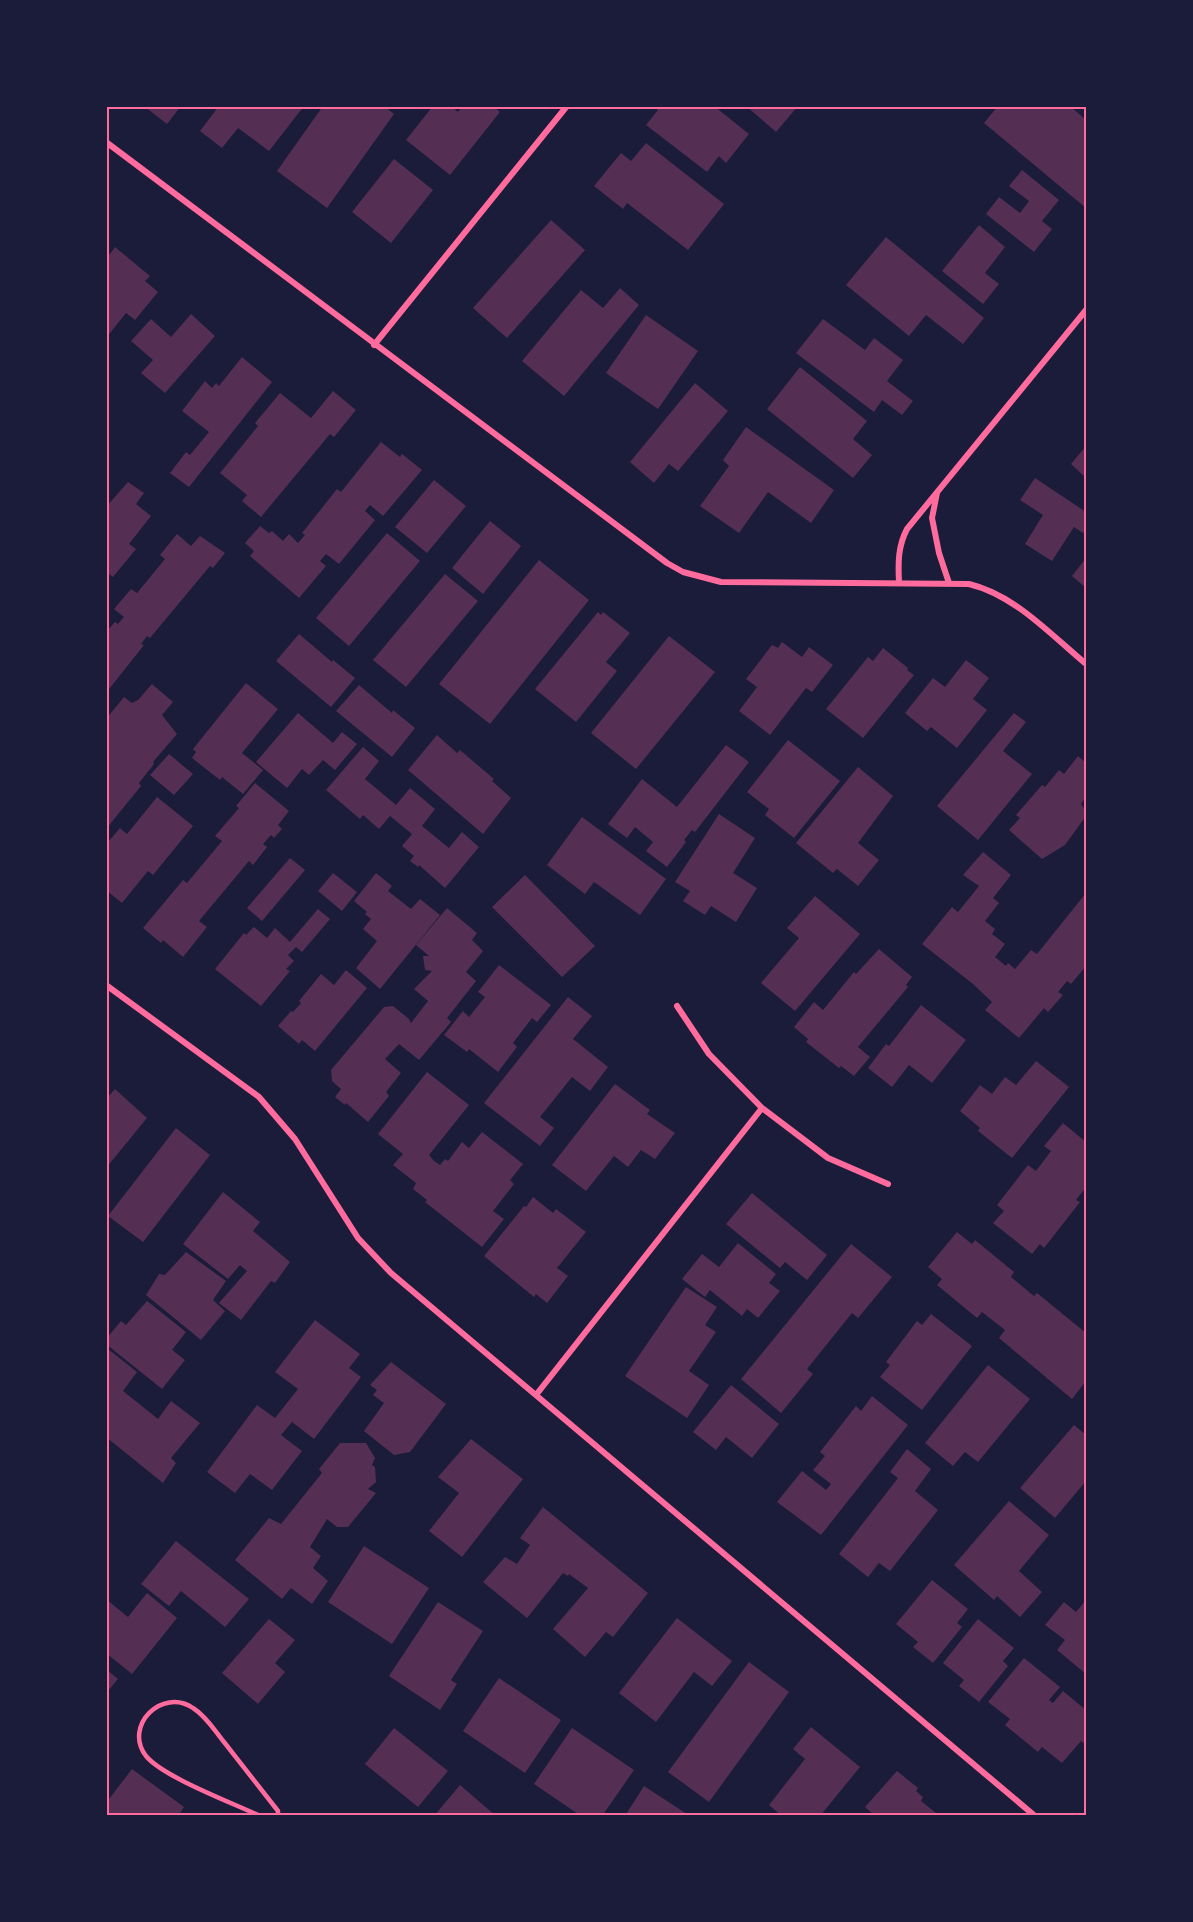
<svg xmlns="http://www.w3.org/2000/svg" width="1193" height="1922" font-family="Overpass,sans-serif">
<rect width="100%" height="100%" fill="#1b1b3a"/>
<path fill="#542f53" d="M144,106H181L167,124Z
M219,106H304L269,151L238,128L222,148L200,131Z
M323,106H384L394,114L327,208L277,171Z
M433,106H451L458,112L462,106H493L500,112L450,175L406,140Z
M654,106H714L749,134L726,163L719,156L707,172L646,125L658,110Z
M746,106H798L776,132Z
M998,106H1070L1086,120V208L984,123Z
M646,143L724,204L688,250L627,203L623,209L594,186L621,153L631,161Z
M394,159L433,190L391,243L352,212Z
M1022,170L1059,200L1042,221L1052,229L1034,252L986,214L999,197L1020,213L1029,201L1009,186Z
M551,220L585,250L507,338L473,308Z
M979,225L1005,247L985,273L999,284L983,304L942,271Z
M886,237L984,318L963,344L926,315L909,336L846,285Z
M115,247L150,276L145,281L158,292L135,320L126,313L106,338V251L110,254Z
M620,288L639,305L564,396L522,361L581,290L603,308Z
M191,314L215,336L165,393L141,373L153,360L131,341L151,319L171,337Z
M646,315L698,351L658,409L606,373Z
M823,319L865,350L874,338L903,360L887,381L913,401L902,415L882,400L874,412L796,353Z
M242,357L272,382L189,487L170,473L186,452L190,455L209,432L182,411L205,381L212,388L216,383L219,386Z
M800,367L867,421L853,439L872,455L853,478L767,409Z
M695,383L728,411L678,471L669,464L654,483L630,462Z
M333,391L356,410L334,437L330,434L261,517L242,501L247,495L220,473L258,426L255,423L280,393L311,418Z
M746,427L834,490L811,523L768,492L739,533L700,506L729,466L723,460Z
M381,442L400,457L402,454L422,470L383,516L370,505L365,511L375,520L339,564L326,554L320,561L326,566L299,598L250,556L254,551L245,543L260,526L269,533L272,531L283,541L289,534L298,543L305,535L302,533L337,489L341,492Z
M1086,446V478L1071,464Z
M1035,478L1086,512V529L1083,533L1074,527L1052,561L1025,544L1043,515L1020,500Z
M434,480L466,506L427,553L395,527Z
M128,482L144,493L136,504L151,516L129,544L136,549L113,577L106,572V507Z
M490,521L521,546L483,594L452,568Z
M387,533L420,561L349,646L316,618Z
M177,534L191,546L200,536L225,553L213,568L210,566L150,638L147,636L141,644L144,645L106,693V632L115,622L118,624L124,617L114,609L131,589L137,593L165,559L160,555Z
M1086,558V588L1072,576Z
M539,560L589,600L490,724L439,684Z
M445,574L478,601L406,687L373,660Z
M598,612L601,615L603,612L630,633L606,662L617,671L576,722L535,689Z
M299,634L332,662L333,660L355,678L331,707L276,661Z
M669,636L715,672L636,769L591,733Z
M782,642L802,657L809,647L833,665L812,692L806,688L770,735L739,711L757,687L746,679L772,645L778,648Z
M883,648L908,668L907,670L914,675L863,738L826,709L868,657L873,661Z
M966,660L989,678L973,699L987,710L957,748L931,727L927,731L905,713L933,678L945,687Z
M246,683L278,709L242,753L263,770L243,794L222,777L220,780L192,758L196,752L193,749Z
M152,684L173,702L162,715L177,734L153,762L154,764L139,783L141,786L106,829V719L124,697L132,703L138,700Z
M359,685L392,713L393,710L415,728L392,757L336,711Z
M298,713L333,743L342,732L357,744L335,770L323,760L309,775L302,769L287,788L256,762Z
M1014,713L1026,722L1003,751L1032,774L978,840L937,806Z
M437,735L457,753L460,750L494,779L492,781L511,798L483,834L408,770Z
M788,740L840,781L794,838L765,815L769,809L747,792Z
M726,745L749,762L695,832L692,830L684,840L686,842L667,867L646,851L653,842L635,827L627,838L608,824L642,779L677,807Z
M363,747L379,761L365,779L396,805L410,788L435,809L422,826L449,848L462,832L479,847L445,888L419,865L418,867L410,861L414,856L402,846L412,834L390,816L379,829L363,815L360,819L326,790Z
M169,754L193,774L174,795L150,775Z
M1078,756L1086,763V796L1081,804L1086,811V816L1065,845L1042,859L1009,830L1020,818L1016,815L1042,785L1045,787L1059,770L1064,774Z
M858,767L893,796L858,843L879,860L858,886L837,869L833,873L796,843Z
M255,783L289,811L278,825L282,829L274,838L271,835L263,844L267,847L253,865L249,861L199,921L207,927L183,957L163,940L161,943L143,928L183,880L187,883L222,841L215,836L239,808L236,806Z
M157,797L193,826L153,875L148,871L122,903L106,890V840L108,842L120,828L127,834Z
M719,814L755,838L733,873L757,888L736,922L711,906L705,915L683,901L690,891L675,882Z
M582,817L666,879L640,915L594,882L585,894L547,865Z
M983,852L1011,875L993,898L999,903L985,921L995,929L992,934L1005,944L995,957L1006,966L1008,963L1015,969L1031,950L1037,954L1086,893V966L1071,984L1067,981L1058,992L1063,995L1048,1012L1044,1008L1019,1038L985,1010L992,1002L973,984L922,944L952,907L958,912L979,886L963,875Z
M290,858L305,870L262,921L247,908Z
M333,873L357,892L342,911L318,891Z
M376,873L392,886L388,891L411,909L420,899L440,915L380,989L356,968L377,941L363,929L371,919L365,914L367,912L354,901Z
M525,875L595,946L562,977L492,907Z
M815,896L860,934L795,1011L761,983L799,938L787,928Z
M447,908L477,933L472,940L483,951L466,972L476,981L447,1018L451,1022L419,1060L399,1044L385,1059L401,1073L386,1092L389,1096L368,1122L346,1103L345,1105L335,1097L341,1089L332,1081L331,1070L384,1007L393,1006L409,1019L411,1023L428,1001L414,989L432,971L425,970L423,956H429L416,945Z
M318,909L330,919L302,952L296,947L288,955L294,961L286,969L290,971L261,1006L215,969L244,933L246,935L254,927L267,938L275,928L290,942Z
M879,949L912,977L906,985L908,987L858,1047L870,1057L854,1076L841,1066L839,1068L806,1042L808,1039L794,1027L814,1002L823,1010L854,972L856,974Z
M499,965L551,1005L537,1022L532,1018L513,1043L517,1047L498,1072L469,1049L467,1052L444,1035L463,1011L469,1017L485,997L478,992Z
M346,970L367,988L315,1051L302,1040L299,1044L278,1026L291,1011L293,1012L301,1003L299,1001L321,974L334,985Z
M568,997L592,1016L573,1039L608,1067L590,1091L572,1077L540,1117L554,1128L540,1146L484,1103Z
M921,1005L966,1040L932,1083L909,1065L892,1087L868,1068L886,1044L889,1046Z
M1036,1061L1069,1087L1012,1158L978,1131L980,1128L960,1111L980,1085L992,1094L1005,1077L1016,1085Z
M427,1072L469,1105L429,1155L434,1161L440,1165L445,1159L448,1161L462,1142L469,1148L482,1132L523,1164L510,1180L514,1184L493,1211L504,1219L482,1247L425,1202L427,1200L413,1189L416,1183L393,1165L403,1154L378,1134Z
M615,1084L650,1110L647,1114L675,1133L655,1159L641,1150L628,1167L614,1156L586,1191L552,1165Z
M115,1089L147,1118L106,1168V1099Z
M1063,1123L1086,1142V1187L1076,1200L1080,1202L1044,1248L1040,1244L1032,1254L993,1223L1004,1211L997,1205L1028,1165L1036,1171L1051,1151L1044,1146Z
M176,1128L210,1155L143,1242L108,1216Z
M223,1192L260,1222L253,1231L290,1262L275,1283L271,1281L241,1320L219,1303L247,1271L240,1265L228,1279L183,1244Z
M752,1193L827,1255L807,1280L785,1262L780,1268L726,1224Z
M533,1197L553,1213L556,1209L586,1232L557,1268L568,1276L547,1303L536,1294L534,1297L484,1256L524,1206L526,1207Z
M957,1232L972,1244L975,1240L1014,1272L1011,1277L1034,1296L1037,1293L1086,1333V1381L1072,1399L999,1338L1005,1330L982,1312L977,1318L937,1285L942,1279L928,1267Z
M738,1243L776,1274L769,1283L780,1291L758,1318L747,1309L742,1316L710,1290L705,1297L682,1279L702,1254L719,1267Z
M851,1244L892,1277L858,1318L852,1313L807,1369L813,1374L781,1413L741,1379Z
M186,1252L226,1281L213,1300L225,1311L201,1340L146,1295L159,1274L165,1275Z
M686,1287L717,1307L705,1325L716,1332L689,1371L709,1385L687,1418L625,1376Z
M147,1301L186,1332L172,1350L185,1360L162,1389L106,1344V1339L121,1321L126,1325Z
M931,1314L972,1346L922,1410L880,1377L890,1365L886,1362L917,1321L922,1325Z
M315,1320L360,1354L349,1368L361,1377L314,1439L292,1422L281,1435L302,1451L272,1490L250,1474L235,1493L207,1472L257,1405L275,1418L298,1389L275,1372Z
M108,1349L137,1372L123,1391L158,1419L171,1401L200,1423L171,1458L176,1463L163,1483L106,1437Z
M391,1362L446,1404L410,1452L394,1455L364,1431L384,1403L373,1395L377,1390L370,1385Z
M988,1365L1030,1399L978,1462L965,1452L953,1466L925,1443Z
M731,1385L779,1424L752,1458L726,1437L716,1450L693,1432Z
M872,1396L908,1425L821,1535L777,1502L802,1471L826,1490L831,1484L813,1470L825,1456L820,1452L856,1406L861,1411Z
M1074,1425L1086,1435V1481L1055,1518L1020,1488Z
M471,1439L523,1479L462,1557L429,1531L459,1493L438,1477Z
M340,1443H366L375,1458L372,1465L375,1467L376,1482L368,1489L376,1493L348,1527H337L327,1519L310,1547L321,1556L313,1568L328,1581L312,1604L291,1588L282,1599L235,1560L269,1518L281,1524L322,1473L319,1469Z
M907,1449L931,1469L915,1491L938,1510L890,1571L879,1563L868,1577L839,1554L898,1478L890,1472Z
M1009,1501L1049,1535L1019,1571L1042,1592L1020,1617L997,1596L994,1600L954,1565Z
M543,1507L648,1593L613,1637L606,1632L585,1657L553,1629L588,1588L569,1574L568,1576L563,1573L527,1618L483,1582L505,1557L517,1564L530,1545L520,1538Z
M176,1541L249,1599L225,1627L181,1591L169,1606L141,1584Z
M364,1546L429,1588L392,1644L328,1602Z
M932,1580L968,1609L957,1623L962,1627L933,1663L913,1647L918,1642L896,1624Z
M147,1593L177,1618L132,1674L106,1653V1599L128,1617Z
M1086,1600V1674L1057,1650L1065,1640L1045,1625L1064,1602L1076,1612Z
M438,1602L483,1631L451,1680L457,1684L440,1710L389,1676Z
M677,1618L732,1661L712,1686L694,1672L656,1722L619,1693Z
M269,1619L295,1640L275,1663L285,1672L258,1704L222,1673Z
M978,1619L1014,1648L1003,1661L1008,1666L979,1702L959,1686L964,1680L943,1663Z
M1024,1658L1060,1687L1049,1700L1053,1703L1063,1691L1086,1710V1738L1083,1743L1081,1741L1062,1763L1042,1747L1038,1752L1005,1725L1010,1719L988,1702Z
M749,1662L789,1692L709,1802L668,1772Z
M106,1669L118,1679L106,1693Z
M499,1678L561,1720L525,1773L463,1731Z
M811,1727L860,1767L820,1816H782L769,1805L805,1759L793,1749Z
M394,1728L448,1771L418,1807L365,1764Z
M572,1728L634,1770L602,1816H581L534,1784Z
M132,1769L184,1807L178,1816H106V1803Z
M897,1771L918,1788L916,1791L923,1797L921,1801L936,1813L934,1816H875L865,1807Z
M460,1785L496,1816H434Z
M644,1786L690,1816H625Z"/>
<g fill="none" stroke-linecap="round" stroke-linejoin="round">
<path stroke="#ff6b9d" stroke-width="4.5" d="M260,1816C233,1803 163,1777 146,1756C123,1726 162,1687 193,1708C206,1716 215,1731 224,1742C242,1765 260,1788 278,1811V1816"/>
<path stroke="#ff6b9d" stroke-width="6" d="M106,142L667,563L683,572L721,582L969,584C1015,595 1051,635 1086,664
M374,345L567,106
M937,493L932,518L939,553L949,583
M899,582C898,563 898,546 907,529L1086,310
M106,985L259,1097L295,1139L358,1238L391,1273L1035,1816
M677,1006L709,1054L762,1108L828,1158L888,1184
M536,1395L762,1108"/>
</g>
<rect width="1193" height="1922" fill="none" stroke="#1b1b3a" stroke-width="216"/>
<rect x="108" y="108" width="977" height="1706" fill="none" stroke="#ff6b9d" stroke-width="2"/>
</svg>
